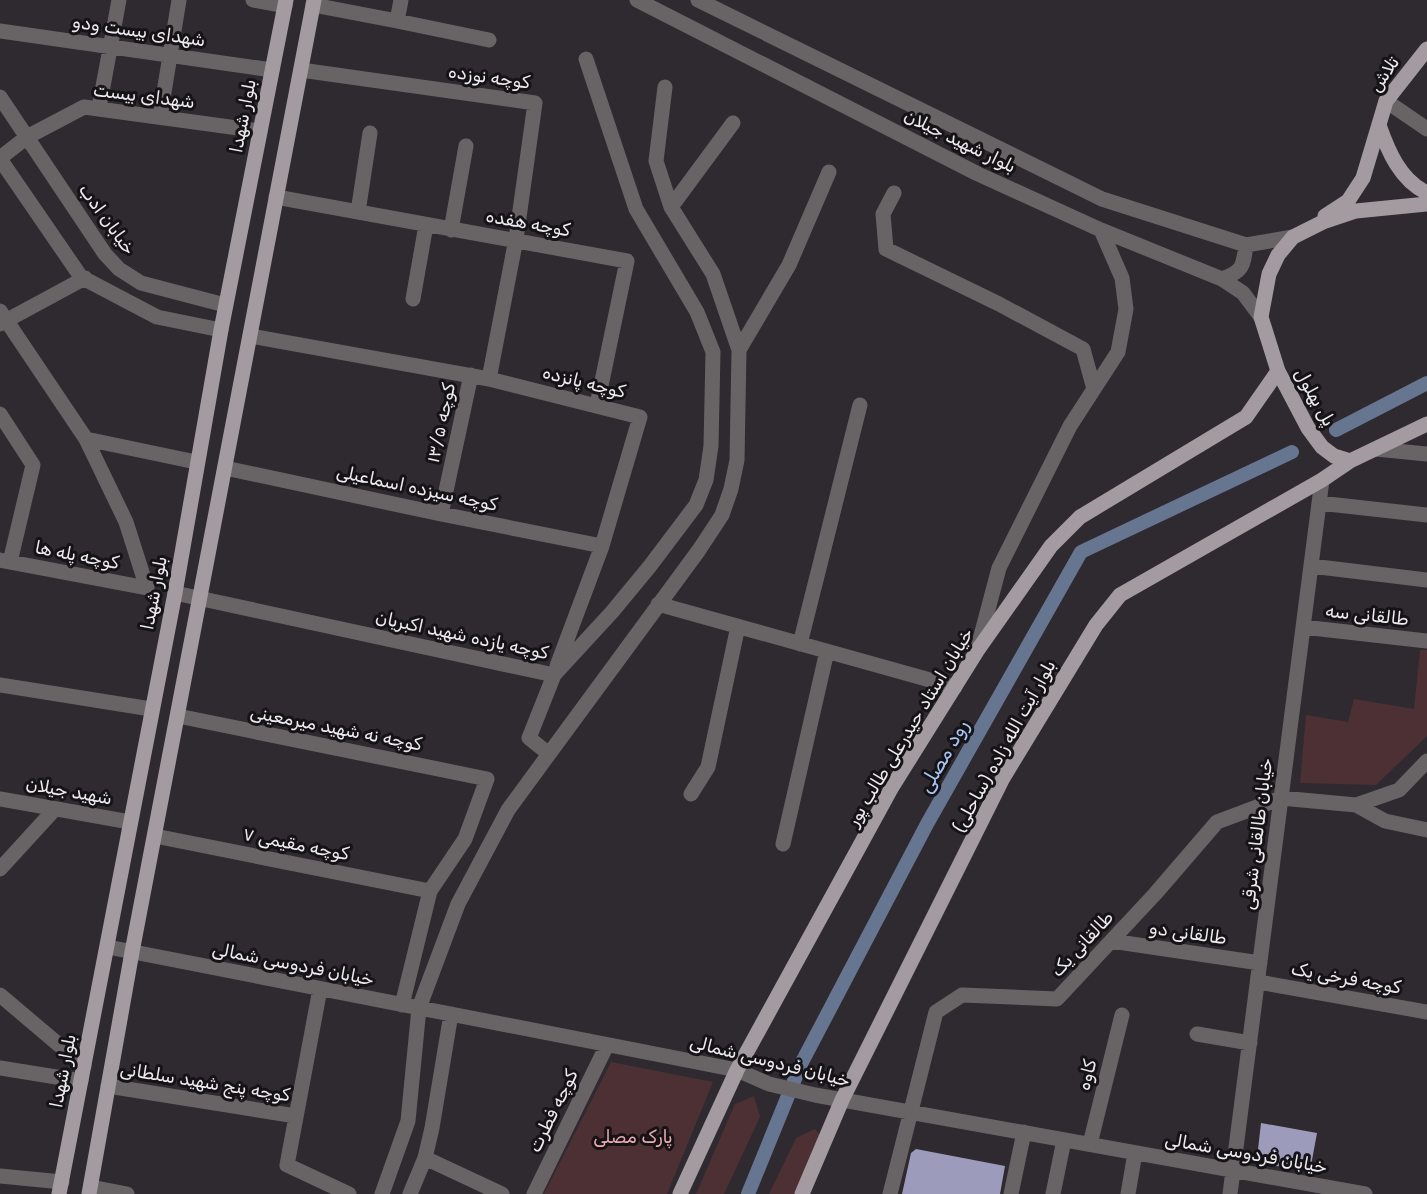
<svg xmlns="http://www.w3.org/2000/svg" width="1427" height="1194" font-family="Rubik,Vazirmatn,sans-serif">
<rect width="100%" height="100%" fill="#2e2a30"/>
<path fill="#4d3034" d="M1420,650H1427V736L1376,785L1300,783L1306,715L1348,722L1354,699L1414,709Z
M611,1062L713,1082L667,1194H544Z
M754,1096L760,1117L724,1194H696L735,1104Z
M815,1129L822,1137L794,1194H769L796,1138Z"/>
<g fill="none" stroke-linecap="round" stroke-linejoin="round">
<path stroke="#667691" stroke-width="14" d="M1336,430L1427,383
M748,1194L801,1064L927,824L1081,552L1292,452"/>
</g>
<path fill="#9d9bbb" d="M1261,1123L1317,1133L1310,1171L1264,1164L1257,1158Z
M916,1149L1005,1166L1000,1194H902L911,1153Z"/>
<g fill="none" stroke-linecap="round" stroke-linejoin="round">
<path stroke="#686466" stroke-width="15" d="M253,0L285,6
M637,0L978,174L1101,230L1222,279L1243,293L1261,317
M698,0L1102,199L1246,245L1293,237
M313,5L397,21L401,0
M397,21L489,40
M0,31L272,70
M301,70L535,103L516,239L489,379
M0,97L105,254L119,269L141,283L225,305
M1386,101L1427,129
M99,108L119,0
M160,117L179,0
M0,158L27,137L84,107L260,131
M0,159L81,277L157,317L221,330
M894,193L883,214L886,249L999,304L1083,349L1094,389
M276,197L627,261L597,405
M671,207L733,123
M358,212L370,133
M451,230L466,146
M1222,279C1243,271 1243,267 1246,245
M413,299L426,225
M0,311L86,439L126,522L147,588L0,560
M0,324L85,278
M250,336L489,379L640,417L602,546L557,666
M739,350L789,265L829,172
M0,414L33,465L10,562
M86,439L196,462
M1376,449L1427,454
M225,468L441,514L602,546
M1319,503L1427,515
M441,514L471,375
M1311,566L1427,580
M175,593L554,675L529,738L549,754L508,810L458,904L419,1008L408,1121L382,1194
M658,604L955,687
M1303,627L1427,641
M800,644L860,405
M978,647L999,568L1070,426L1118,352L1126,309L1122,278L1101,230
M554,675L612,612L650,566L696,505L706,480L711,446L713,352L697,312L636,209L586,59
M0,685L151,709
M178,716L487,779L465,839L430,891L402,1005
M549,754L699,550L722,515L731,489L737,460L739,350L713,274L671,207L656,161L665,87
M691,794L708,767L738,626
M0,799L130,822
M1356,805L1399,790L1427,761
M155,836L430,891
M783,844L827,651
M0,869L55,809
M1111,941L1260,963
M108,947L737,1070L769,1084L815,1095L1365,1194
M1258,982L1427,1012
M320,989L287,1165L349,1194
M0,995L84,1066
M1197,1034L1250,1043
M0,1068L81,1081
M108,1086L296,1116
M1090,1144L1122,1015
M425,1158L502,1194
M0,1176L62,1182
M91,1187L127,1194
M410,1194L425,1158L432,1128L451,1014
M534,1194L607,1045
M890,1194L936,1012L962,995L1057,999L1155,894L1217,822L1281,798L1356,805L1385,821L1427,830
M1011,1194L1024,1132
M1053,1194L1064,1140
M1128,1194L1135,1153
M1230,1194L1322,480"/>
<path stroke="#a39ba0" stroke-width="15" d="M1379,125C1388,151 1400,180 1427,193
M1325,216L1348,201L1363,178L1386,101L1427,49
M1350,461L1334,456L1322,447L1308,428L1278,371L1261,317L1269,274L1278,255L1293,237L1323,222L1356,211L1427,204
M59,1194L175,593L221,330L286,0
M89,1194L132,952L314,0
M680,1194L737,1070L892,787L977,651L1051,546L1080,517L1246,417L1278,371
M802,1194L842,1100L1003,778L1096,625L1120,595L1322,480L1350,461L1427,424"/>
</g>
<g text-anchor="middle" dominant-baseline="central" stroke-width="6" stroke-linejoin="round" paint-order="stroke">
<g font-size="18" fill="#eeebef" stroke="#151316">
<text transform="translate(139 31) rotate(8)">شهدای بیست ودو</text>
<text transform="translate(1384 74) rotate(-55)">تلاش</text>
<text transform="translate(489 77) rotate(8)">کوچه نوزده</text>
<text transform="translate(144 96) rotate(7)">شهدای بیست</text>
<text transform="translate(243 116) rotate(-79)">بلوار شهدا</text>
<text transform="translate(960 141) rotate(26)">بلوار شهید جیلان</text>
<text transform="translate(107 219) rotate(54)">خیابان ادب</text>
<text transform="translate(528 223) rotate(10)">کوچه هفده</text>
<text transform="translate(584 382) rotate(14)">کوچه پانزده</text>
<text transform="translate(1315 397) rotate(61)">پل بهلول</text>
<text transform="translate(441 423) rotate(-78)">کوچه ۱۳/۵</text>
<text transform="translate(417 488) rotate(12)">کوچه سیزده اسماعیلی</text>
<text transform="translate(77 555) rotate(11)">کوچه پله ها</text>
<text transform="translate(154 593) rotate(-79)">بلوار شهدا</text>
<text transform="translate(1367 615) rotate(6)">طالقانی سه</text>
<text transform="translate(462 635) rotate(12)">کوچه یازده شهید اکبریان</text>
<text transform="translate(910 727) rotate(-59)">خیابان استاد حیدرعلی طالب پور</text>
<text transform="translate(336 728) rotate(11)">کوچه نه شهید میرمعینی</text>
<text transform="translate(1004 746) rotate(-61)">بلوار آیت الله زاده (ساحلی)</text>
<text transform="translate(69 791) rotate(10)">شهید جیلان</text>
<text transform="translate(1257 834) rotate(-83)">خیابان طالقانی شرقی</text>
<text transform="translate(296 844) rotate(11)">کوچه مقیمی ۷</text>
<text transform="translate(1188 933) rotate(8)">طالقانی دو</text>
<text transform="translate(1082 944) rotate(-47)">طالقانی یک</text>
<text transform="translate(293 964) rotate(11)">خیابان فردوسی شمالی</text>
<text transform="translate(1346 978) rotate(10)">کوچه فرخی یک</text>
<text transform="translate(770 1061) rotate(14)">خیابان فردوسی شمالی</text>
<text transform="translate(63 1071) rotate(-79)">بلوار شهدا</text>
<text transform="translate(1087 1075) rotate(-76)">کاوه</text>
<text transform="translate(205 1082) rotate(9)">کوچه پنج شهید سلطانی</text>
<text transform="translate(553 1111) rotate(-64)">کوچه فطرت</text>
<text transform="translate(1246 1153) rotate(10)">خیابان فردوسی شمالی</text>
</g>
<g font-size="18" fill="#ebabb3" stroke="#151316">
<text x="633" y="1137">پارک مصلی</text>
</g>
<g font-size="20" font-style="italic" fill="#a8c4f5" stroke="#151316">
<text transform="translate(943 756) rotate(-60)">رود مصلی</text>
</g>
</g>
</svg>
